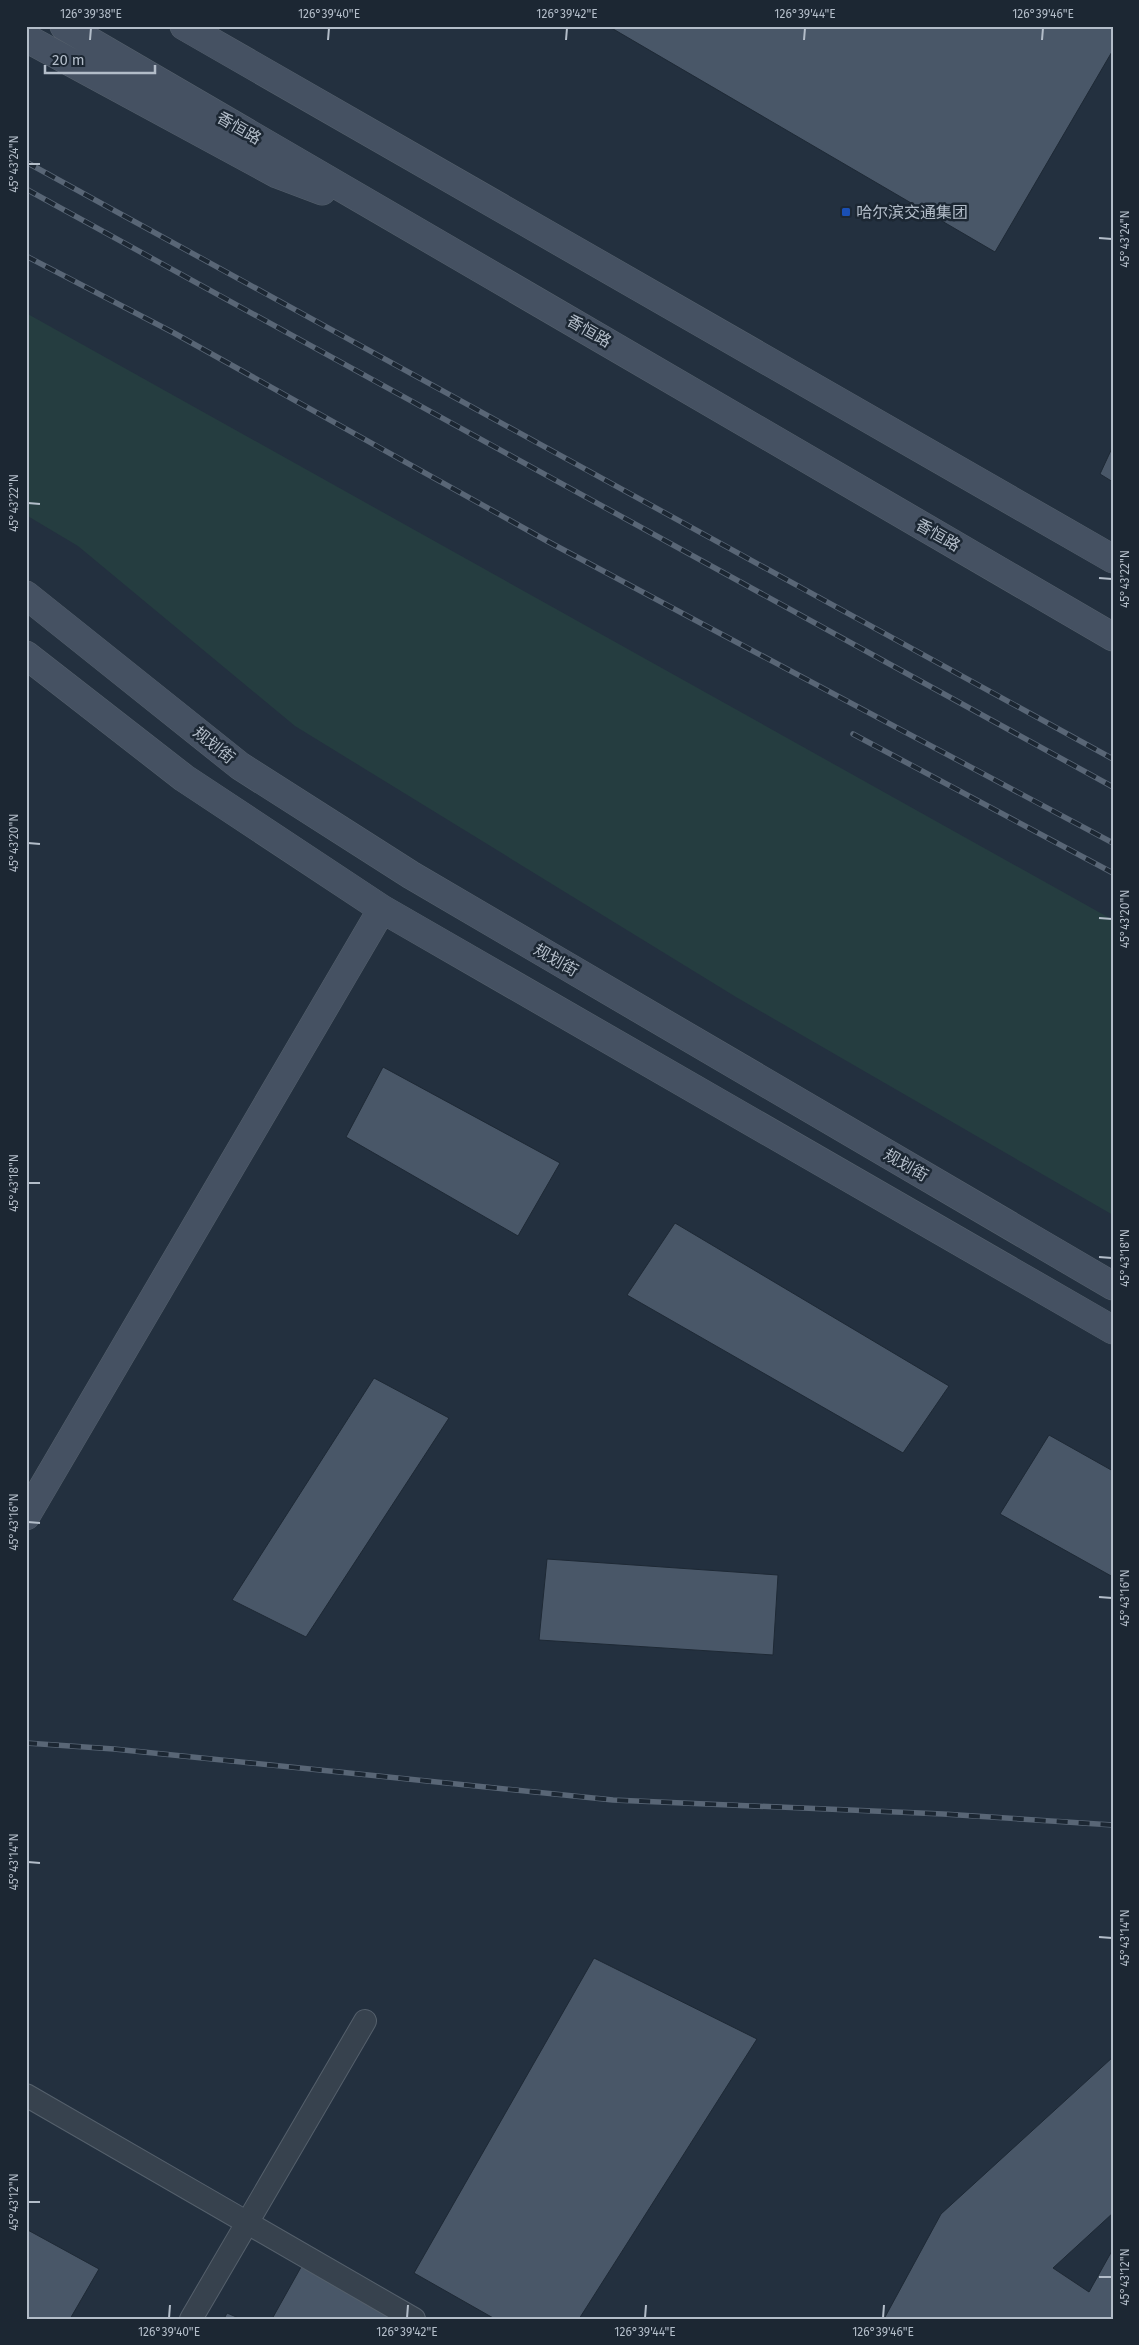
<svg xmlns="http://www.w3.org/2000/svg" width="1139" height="2345" font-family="'Fira Sans','Noto Sans SC',sans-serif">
<rect width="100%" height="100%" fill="#23303f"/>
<path fill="#253d40" d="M26,313L1113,920V1215L736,997L295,726L78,546L26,515Z"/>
<path fill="#495768" stroke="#1e2935" d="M608,26H1113V50L995,252Z
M1113,446V482L1100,474Z
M383,1067L560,1163L518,1236L346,1137Z
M675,1223L949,1386L903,1453L627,1295Z
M374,1378L449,1418L306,1637L232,1600Z
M1049,1435L1113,1471V1577L1000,1514Z
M547,1559L778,1575L773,1655L539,1640Z
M594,1958L757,2039L579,2319H495L414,2273Z
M1113,2057V2213L1053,2268L1089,2292L1113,2249V2319H884L941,2214Z
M26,2229L99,2269L70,2319H26Z
M305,2260L393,2319H272Z
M227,2313L241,2319H224Z"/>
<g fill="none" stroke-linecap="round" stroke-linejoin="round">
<g stroke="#55606c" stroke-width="24">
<path id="lane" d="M26,2095L414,2319
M191,2319L365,2021"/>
</g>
<g stroke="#55606c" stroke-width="29">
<path id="secondary" d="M64,26L1113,637
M184,26L1113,559
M26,38L277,174L322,191
M26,595L240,766L411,875L1113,1286
M26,655L184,778L382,909L1113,1330
M26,1516L382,909"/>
</g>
<use href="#lane" stroke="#37424e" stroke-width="22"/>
<use href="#secondary" stroke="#455162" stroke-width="28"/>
<g stroke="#596676" stroke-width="5.5">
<path id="rail" d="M26,162L1113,759
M26,189L1113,787
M26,256L174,333L547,541L1113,843
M853,734L1113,873
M26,1743L114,1749L613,1800L943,1814L1113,1825"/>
</g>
<use href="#rail" stroke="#1c2733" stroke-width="4" stroke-dasharray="11" stroke-linecap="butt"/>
</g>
<path fill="none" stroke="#b3bdc9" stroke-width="2" d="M90,40L91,28M328,40L329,28M566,40L567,28M804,40L805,28M1042,40L1043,28M28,164H40M1099,238L1112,239M28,503L40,504M1099,578L1112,579M28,843L40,844M1099,918L1112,919M28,1183H40M1099,1257L1112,1258M28,1522L40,1523M1099,1597L1112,1598M28,1862L40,1863M1099,1937L1112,1938M28,2202H40M1099,2277H1112M169,2318L170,2305M407,2318L408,2305M645,2318L646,2305M883,2318L884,2305"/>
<rect fill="#1a4fb4" stroke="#1c2733" stroke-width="2" x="841" y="207" width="10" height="10" rx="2.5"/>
<g text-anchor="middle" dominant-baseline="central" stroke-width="5" stroke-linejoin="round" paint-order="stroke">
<g font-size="16" fill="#b3bdc9" stroke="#1c2733">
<text transform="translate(239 128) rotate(30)">香恒路</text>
<text transform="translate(589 331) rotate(30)">香恒路</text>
<text transform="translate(938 535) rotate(30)">香恒路</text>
<text transform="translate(214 745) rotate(39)">规划街</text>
<text transform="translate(556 960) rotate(30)">规划街</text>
<text transform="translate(906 1165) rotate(30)">规划街</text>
</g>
<g font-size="16" fill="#b3bdc9" stroke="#1c2733" text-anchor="start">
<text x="856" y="212">哈尔滨交通集团</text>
</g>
</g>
<rect width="1139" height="2345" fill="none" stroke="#1c2733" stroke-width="55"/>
<path d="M45 65v8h110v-8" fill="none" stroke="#b3bdc9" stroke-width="2.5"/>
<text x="52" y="65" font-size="15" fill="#b3bdc9" stroke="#1c2733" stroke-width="4" paint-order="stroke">20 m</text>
<rect x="28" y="28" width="1084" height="2290" fill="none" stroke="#b3bdc9" stroke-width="2"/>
<g font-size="12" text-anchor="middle" fill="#b3bdc9">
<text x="91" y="18">126°39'38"E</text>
<text x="329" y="18">126°39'40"E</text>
<text x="567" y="18">126°39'42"E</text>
<text x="805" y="18">126°39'44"E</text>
<text x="1043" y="18">126°39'46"E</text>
<text transform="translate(14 164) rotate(-90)" y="4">45°43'24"N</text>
<text transform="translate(1125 239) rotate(-90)" y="4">45°43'24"N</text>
<text transform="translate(14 503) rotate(-90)" y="4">45°43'22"N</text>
<text transform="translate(1125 579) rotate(-90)" y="4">45°43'22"N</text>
<text transform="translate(14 843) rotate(-90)" y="4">45°43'20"N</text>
<text transform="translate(1125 919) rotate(-90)" y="4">45°43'20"N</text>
<text transform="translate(14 1183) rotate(-90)" y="4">45°43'18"N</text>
<text transform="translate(1125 1258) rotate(-90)" y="4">45°43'18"N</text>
<text transform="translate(14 1522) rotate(-90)" y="4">45°43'16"N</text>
<text transform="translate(1125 1598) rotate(-90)" y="4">45°43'16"N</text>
<text transform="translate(14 1862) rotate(-90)" y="4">45°43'14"N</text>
<text transform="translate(1125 1938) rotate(-90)" y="4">45°43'14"N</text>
<text transform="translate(14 2202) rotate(-90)" y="4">45°43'12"N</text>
<text transform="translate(1125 2277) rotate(-90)" y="4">45°43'12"N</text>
<text x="169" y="2336">126°39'40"E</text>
<text x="407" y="2336">126°39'42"E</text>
<text x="645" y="2336">126°39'44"E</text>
<text x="883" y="2336">126°39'46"E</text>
</g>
</svg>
